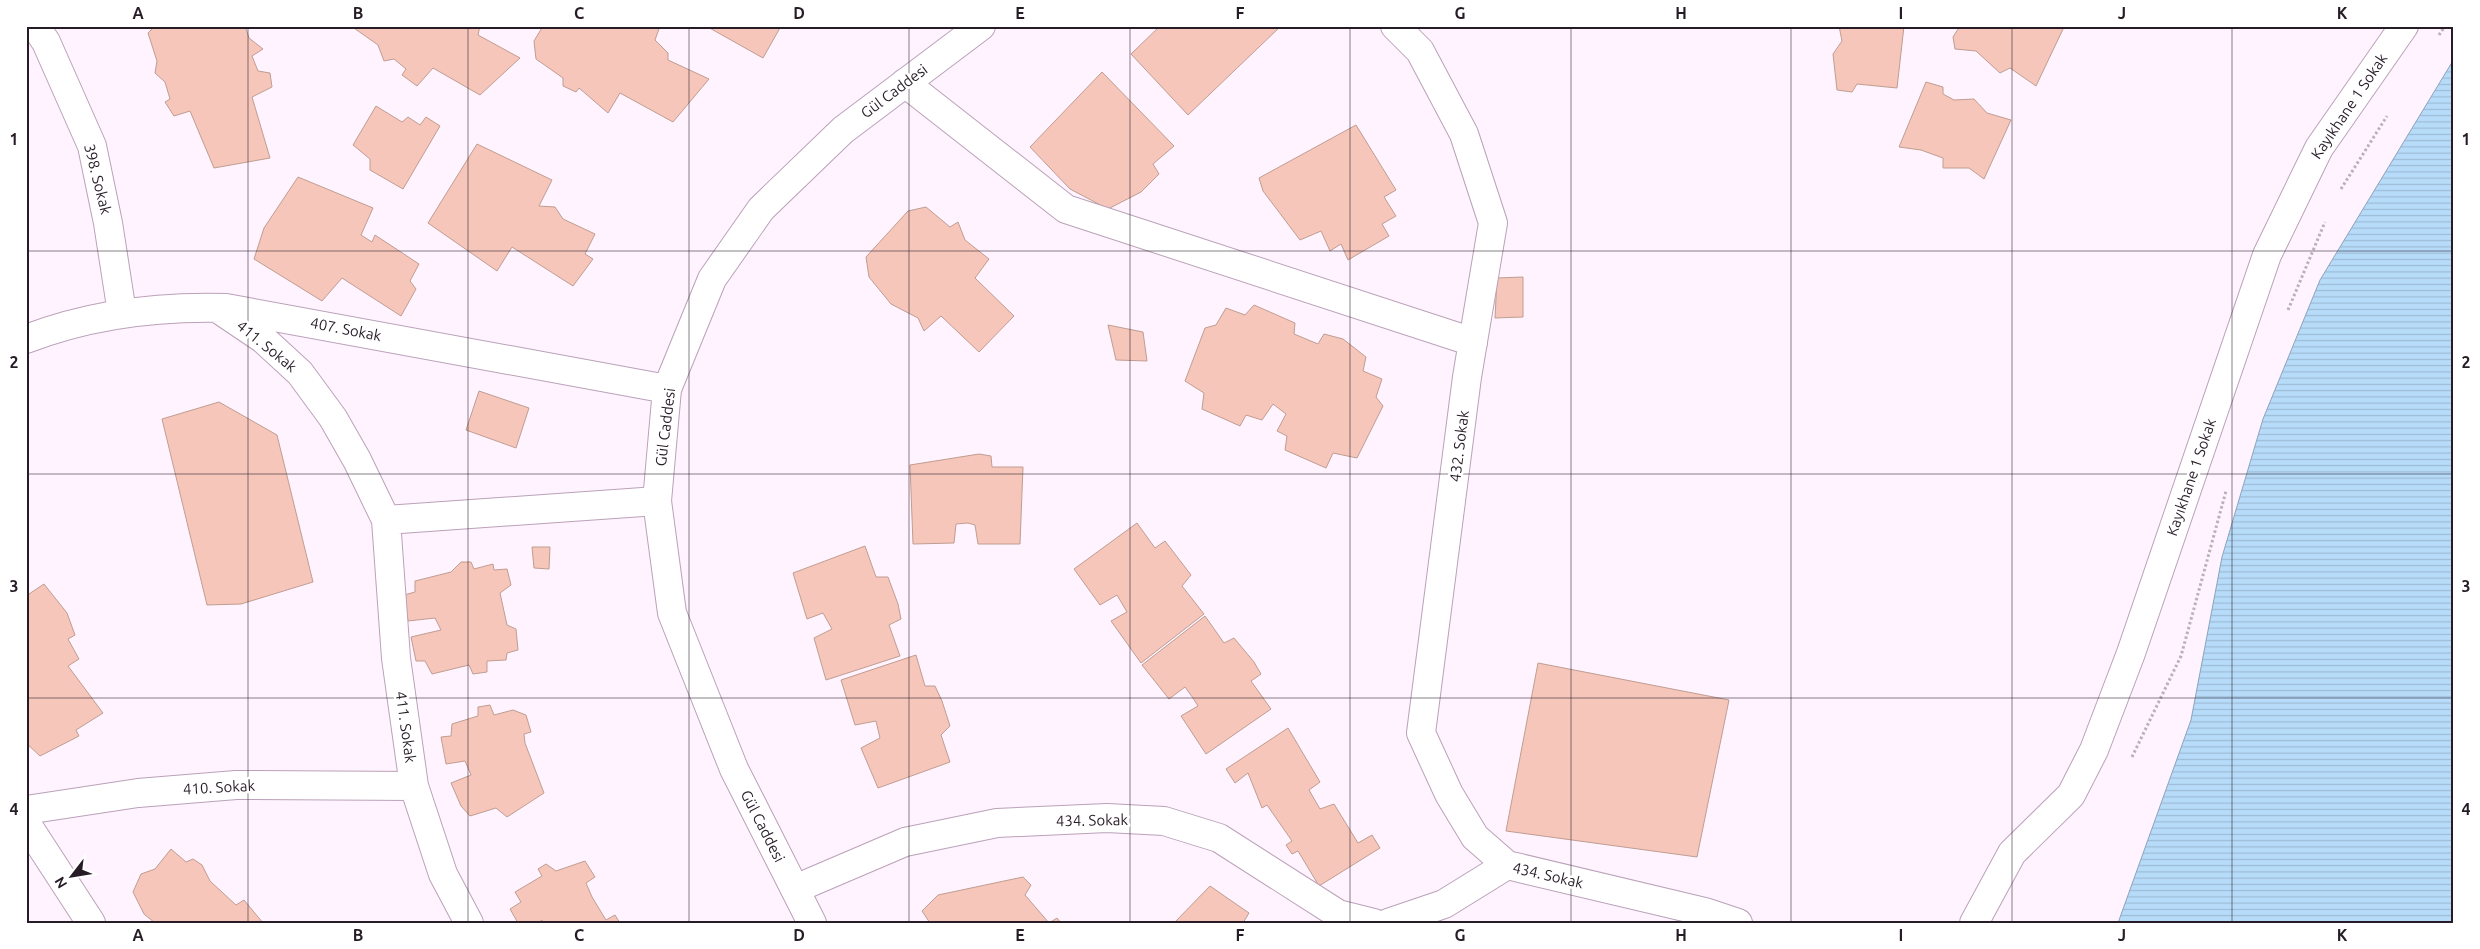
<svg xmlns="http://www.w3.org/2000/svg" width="2480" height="949" font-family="Ubuntu,sans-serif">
<defs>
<pattern id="water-rules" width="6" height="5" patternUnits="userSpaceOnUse" patternTransform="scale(1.25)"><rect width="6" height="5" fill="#b7dcfa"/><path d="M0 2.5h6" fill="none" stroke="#9dbcd6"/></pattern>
</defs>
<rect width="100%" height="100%" fill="#fef3fe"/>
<path fill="url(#water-rules)" stroke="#8ca2ba" d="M2454,59V923H2118L2191,720L2222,557L2263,419L2320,280Z"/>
<path fill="#f5c6b9" stroke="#c09d92" d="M155,26H245L249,38L263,49L252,56L258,71L270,73L272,87L252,97L270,158L214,168L190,111L174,116L165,102L170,99L165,82L155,73L157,61L148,33Z
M351,26H480L478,35L520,58L480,95L433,68L417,86L402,75L406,69L394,59L384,61L378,45Z
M543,26H660L655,40L668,53V60L709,79L673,122L620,93L608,113L579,88L576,92L563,86V78L536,59L534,41Z
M706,26H781L763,58Z
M1160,26H1281L1188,115L1131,54Z
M1839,26H1904L1897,88L1857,84L1852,92L1837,90L1833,54L1842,41Z
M1960,26H2060L2064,27L2036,86L2010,68L2000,73L1976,51L1955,49L1953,37Z
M1102,72L1174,146L1153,164L1159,174L1141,192L1108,209L1070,189L1030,147Z
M1926,82L1943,87V94L1954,100L1974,99L1987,113L2011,120L1984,179L1969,168H1943V158L1921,150L1899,147Z
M376,106L402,122L408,117L420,125L426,117L440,126L403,189L370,170V159L353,145Z
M1356,125L1396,190L1384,197L1396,216L1382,224L1389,236L1348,260L1341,244L1330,251L1321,231L1300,240L1263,191L1259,178Z
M477,144L552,180L539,206L555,207L563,219L595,234L585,254L593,259L573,286L512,247L497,271L428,223Z
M298,177L373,208L361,235L372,242L375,235L419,264L410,281L416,289L401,316L342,278L322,301L254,259L264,228Z
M926,207L950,227L958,222L965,240L989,259L975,278L1014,316L979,352L941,316L924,331L918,318L891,304L869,277L866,257L908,211Z
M1523,277V317L1495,318L1497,278Z
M1254,305L1295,323L1294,334L1318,344L1324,334L1343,339L1366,357L1363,371L1382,379L1376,397L1383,406L1357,458L1333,453L1326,468L1285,450L1287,436L1277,431L1286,414L1273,404L1262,420L1246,415L1240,426L1202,409L1204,393L1185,381L1205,328L1216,325L1226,308L1245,315Z
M1108,325L1143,332L1147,361L1116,360Z
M479,391L529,408L516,448L466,430Z
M219,402L277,435L313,582L241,604L207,605L162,419Z
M979,454L991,456L992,467H1023L1020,544H978L975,525L968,523L956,524L954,543L913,544L910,465Z
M1137,523L1155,548L1165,541L1191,575L1182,586L1204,614L1141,663L1111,621L1127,612L1117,595L1100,605L1074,569Z
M865,546L876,577H888L898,604L901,619L889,625L900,656L826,680L814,638L832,629L823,613L807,619L793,573Z
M532,547H550L549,569L534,568Z
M461,562H471L474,569L493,564L494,570L507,569L511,585L500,593L507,625L516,629L518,650L507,653L506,660L487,661V672L473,674L469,665L432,674L425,661H416L411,637L441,630L435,618L408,621L404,595L415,592V581L451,572Z
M44,584L67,613L75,635L68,639L79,659L68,666L103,713L76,730L79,736L40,756L26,743V596Z
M1205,616L1224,643L1234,638L1254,662L1261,674L1251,681L1271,709L1206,754L1181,716L1198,706L1193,698L1185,687L1169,699L1142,665Z
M916,655L925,686H935L942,701L950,726L941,735L950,762L878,788L861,748L880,738L876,721L855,725L841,680Z
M1538,663L1729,700L1697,857L1506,831Z
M490,705L494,715L513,710L526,715L531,732L524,734L525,743L544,793L507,817L496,808L470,816L461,806L451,783L471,775L465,761L446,764L441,737L451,736L452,724L478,716V707Z
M1288,728L1320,782L1309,790L1320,809L1334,804L1358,843L1372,835L1380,848L1319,886L1298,851L1292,854L1286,845L1292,841L1267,805L1262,808L1248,773L1235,783L1226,769Z
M171,849L186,862L193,859L202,865L210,881L236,905L244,900L263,923H155L144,914L133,892L141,874L155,869Z
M585,861L595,877L586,883L592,897L606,920L615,915L620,923H544L542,920L537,923H518L510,909L521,902L515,892L542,876L538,869L546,864L556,871Z
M1023,877L1031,885L1025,895L1049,923H930L922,911L938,895Z
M1210,886L1249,913L1243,923H1174Z
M1057,918L1061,923H1049Z"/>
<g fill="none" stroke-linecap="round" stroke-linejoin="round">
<g stroke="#bba1b9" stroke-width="30">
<path id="street" d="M35,26L46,42L92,146L108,223L122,313
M905,83L1066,209L1473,342
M217,308L263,339L300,373L333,418L357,460L386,520L396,658L414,786L443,874L469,923
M26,339C91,314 157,306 226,308L667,389
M386,520L657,501
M26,810L138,793L236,785L414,786
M26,823L91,923
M795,889L905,842L997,823L1107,818L1164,821L1219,838L1338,914L1374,923
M1388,923L1444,904L1507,865"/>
</g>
<g stroke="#bba1b9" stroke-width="30">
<path id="secondary" d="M1395,26L1420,51L1464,134L1493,223L1467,377L1421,733L1449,794L1475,837L1507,865L1705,912L1738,923
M812,923L734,769L672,613L657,501L667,389L712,279L761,209L843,130L981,26
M1974,923L2012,853L2071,795L2094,750L2131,653L2267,255L2319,148L2404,26"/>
</g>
<path stroke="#bab0ba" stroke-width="3" stroke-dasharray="2.5 2.5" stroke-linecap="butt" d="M2439,35L2445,26
M2341,189L2387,116
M2288,310L2325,222
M2132,757L2181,656L2226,491"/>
<use href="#street" stroke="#fff" stroke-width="28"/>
<use href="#secondary" stroke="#fff" stroke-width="28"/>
</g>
<path fill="none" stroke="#261c26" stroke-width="1" stroke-opacity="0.55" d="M248,26V923M468,26V923M689,26V923M909,26V923M1130,26V923M1350,26V923M1571,26V923M1791,26V923M2012,26V923M2232,26V923M26,251H2454M26,474H2454M26,698H2454"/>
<g text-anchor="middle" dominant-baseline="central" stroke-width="5" stroke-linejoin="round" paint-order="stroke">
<g font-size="15" fill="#261c26" stroke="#fff">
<text transform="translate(894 91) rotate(-37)">Gül Caddesi</text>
<text transform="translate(2349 106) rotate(-56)">Kayıkhane 1 Sokak</text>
<text transform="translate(98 179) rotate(76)">398. Sokak</text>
<text transform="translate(346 329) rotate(11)">407. Sokak</text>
<text transform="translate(267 346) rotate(39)">411. Sokak</text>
<text transform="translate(665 427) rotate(-83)">Gül Caddesi</text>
<text transform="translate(1459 446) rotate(-83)">432. Sokak</text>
<text transform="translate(2191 477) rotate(-71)">Kayıkhane 1 Sokak</text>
<text transform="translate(406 727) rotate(82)">411. Sokak</text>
<text transform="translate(219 787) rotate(-3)">410. Sokak</text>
<text transform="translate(1092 820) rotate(-1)">434. Sokak</text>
<text transform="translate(763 826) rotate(63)">Gül Caddesi</text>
<text transform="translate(1548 875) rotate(13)">434. Sokak</text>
</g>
</g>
<rect width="2480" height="949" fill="none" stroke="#ffffff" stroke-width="55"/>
<g transform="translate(72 876) rotate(239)" stroke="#ffffff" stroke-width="4" paint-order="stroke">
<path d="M0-4L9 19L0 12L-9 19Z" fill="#261c26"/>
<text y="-8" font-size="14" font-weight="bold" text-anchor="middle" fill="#261c26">N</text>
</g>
<rect x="28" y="28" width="2424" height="894" fill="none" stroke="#261c26" stroke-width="2"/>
<g font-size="16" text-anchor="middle" font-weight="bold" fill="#261c26">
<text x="138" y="19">A</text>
<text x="358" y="19">B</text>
<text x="579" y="19">C</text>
<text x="799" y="19">D</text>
<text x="1020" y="19">E</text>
<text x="1240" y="19">F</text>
<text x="1460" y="19">G</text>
<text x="1681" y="19">H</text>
<text x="1901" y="19">I</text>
<text x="2122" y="19">J</text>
<text x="2342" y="19">K</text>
<text x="14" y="145">1</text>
<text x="2466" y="145">1</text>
<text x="14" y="368">2</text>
<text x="2466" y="368">2</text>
<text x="14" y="592">3</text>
<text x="2466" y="592">3</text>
<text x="14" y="815">4</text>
<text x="2466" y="815">4</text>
<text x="138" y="941">A</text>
<text x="358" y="941">B</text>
<text x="579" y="941">C</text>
<text x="799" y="941">D</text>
<text x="1020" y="941">E</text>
<text x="1240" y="941">F</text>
<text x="1460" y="941">G</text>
<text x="1681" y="941">H</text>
<text x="1901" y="941">I</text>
<text x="2122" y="941">J</text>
<text x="2342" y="941">K</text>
</g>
</svg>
